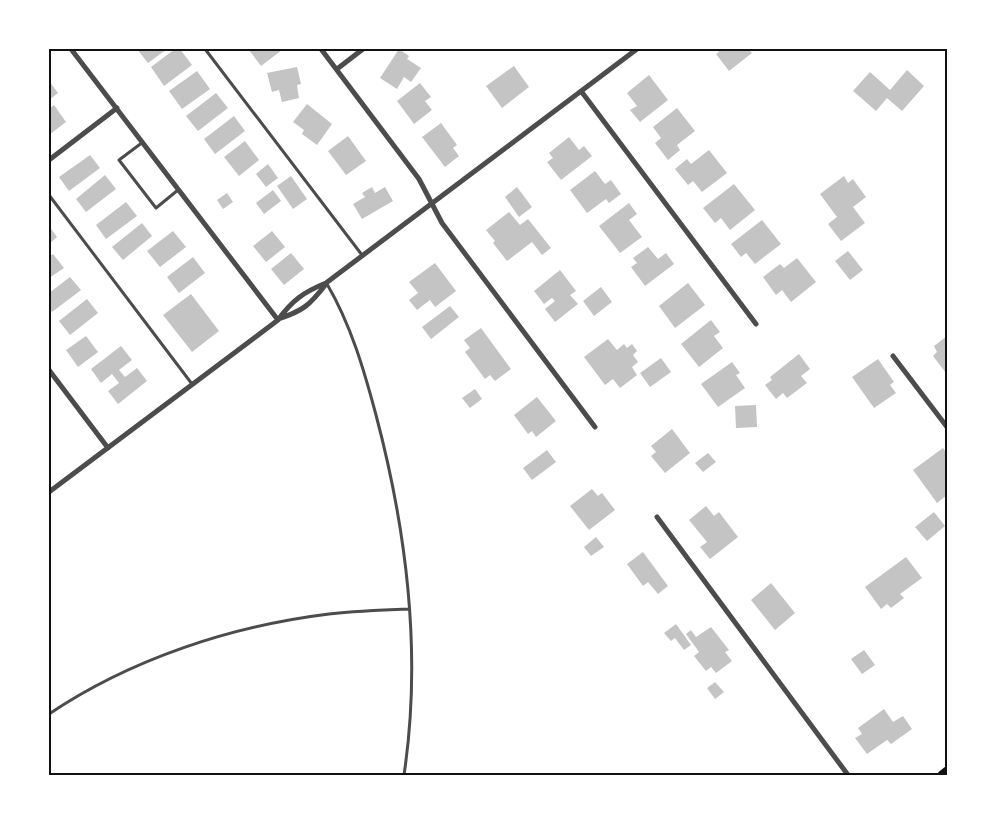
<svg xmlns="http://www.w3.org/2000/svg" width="996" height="824" font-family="Roboto,sans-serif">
<rect width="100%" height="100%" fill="#fff"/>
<path fill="#c4c4c4" d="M137,49H167L148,63Z
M175,49H180L192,65L164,86L151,67Z
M251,49H281L282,50L261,66L249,50Z
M399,49L409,56L407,59L421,68L411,82L404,77L397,89L380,78Z
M717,49H748L752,53L729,71L716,54L719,52Z
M514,66L529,87L502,108L486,86Z
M297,67L301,84L297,85L299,98L282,102L279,90L272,92L267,73Z
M907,70L924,86L902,111L887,98L876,111L853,91L870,72L890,90Z
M197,71L210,89L182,109L169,91Z
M649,75L668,100L640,122L630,110L637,106L627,93Z
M49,81L58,93L49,100Z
M420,83L431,97L425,101L432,110L414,124L397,101Z
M216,93L228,108L198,131L186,116Z
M307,104L332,124L317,145L302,134L304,130L293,122Z
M54,105L66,122L49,135V109Z
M677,108L695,131L677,145L680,150L668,160L655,143L661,138L653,127Z
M234,116L245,131L215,154L204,139Z
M441,123L457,145L453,148L459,156L445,167L422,137Z
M348,136L366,161L346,175L328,151Z
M569,137L579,150L584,146L592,156L561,180L547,162L553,158L549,153Z
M245,141L259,160L239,176L224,157Z
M709,150L727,173L702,192L693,181L688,185L675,169L687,159L691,164Z
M90,155L100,168L69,191L59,177Z
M268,164L278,178L266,187L256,174Z
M595,171L605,184L611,180L621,194L609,203L606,199L587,213L570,190Z
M105,175L116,189L86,212L76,199Z
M291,176L307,199L293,209L277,186Z
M844,176L848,183L853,179L866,197L853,207L865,223L841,241L828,224L837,217L820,194Z
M734,184L755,210L730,230L721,218L715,223L703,208Z
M372,187L375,193L385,187L393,201L362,219L353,204L365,197L362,193Z
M517,187L532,207L519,217L505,197Z
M273,190L281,201L264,214L256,203Z
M227,193L233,202L223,209L217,200Z
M126,202L137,216L106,239L96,225Z
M629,203L637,214L629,220L642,237L620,253L599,226Z
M509,212L520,225L528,219L551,248L542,255L532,242L507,261L493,243L495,241L486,230Z
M762,220L781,244L755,264L746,253L741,257L731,244Z
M142,223L152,236L123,260L112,247Z
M49,226L57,237L49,244Z
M173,231L186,247L160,267L147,251Z
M272,231L285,247L266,262L253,246Z
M648,247L658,259L666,253L674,264L645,286L631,267L637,263L633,258Z
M848,251L863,270L850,280L835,261Z
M291,253L304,269L284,285L271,269Z
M53,254L64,268L49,278V257Z
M193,257L205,273L179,293L167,277Z
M797,258L816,282L791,302L782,290L776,295L763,277L780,264L784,268Z
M435,263L456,291L435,307L430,300L417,310L409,300L418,293L409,282Z
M560,270L576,291L570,295L578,304L555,322L545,309L555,301L552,298L544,304L534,291Z
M70,277L81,290L52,312L49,307V293Z
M688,283L705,305L675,328L659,306Z
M601,287L612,302L594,316L583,301Z
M191,294L219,331L192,352L163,315Z
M87,299L98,313L70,335L59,321Z
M450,306L459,317L431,339L422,327Z
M711,320L720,332L714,336L723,348L699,367L681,344Z
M481,328L511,369L495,381L490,375L485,379L465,352L470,348L464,340Z
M86,336L98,352L78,367L66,350Z
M947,336V372L946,373L933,356L937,352L934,346Z
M608,339L617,350L624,344L627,348L632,344L637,351L633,355L638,362L632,367L637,375L620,388L613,379L605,385L584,357Z
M121,346L132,360L119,370L125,377L137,368L147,381L118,404L108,391L119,383L112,374L101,383L91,369Z
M799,354L810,369L801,376L807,383L787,398L783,393L776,399L765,385L772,380L770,377Z
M661,358L671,372L650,387L640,373Z
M878,359L894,382L890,385L896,393L874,408L852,377Z
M732,362L740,373L736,375L745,388L718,407L701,384Z
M475,389L482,399L470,408L462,398Z
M537,397L556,421L536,437L532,431L528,434L514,415Z
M756,405L757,427L736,428L735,406Z
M672,429L690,453L665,473L651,456L656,452L651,446Z
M943,448L947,454V495L937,503L913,470Z
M547,450L556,462L532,480L523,468Z
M708,453L716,462L703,472L695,463Z
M592,489L598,496L602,493L615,510L589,530L570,506Z
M706,506L714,516L719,512L738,537L710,559L700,547L707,542L689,520Z
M934,512L945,526L927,541L915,527Z
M596,537L604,547L591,556L584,547Z
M643,552L668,586L658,594L648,582L643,586L627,564Z
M906,557L922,578L900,594L904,598L891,608L887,604L881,609L865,587Z
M771,583L795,613L775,630L751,600Z
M676,624L691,645L684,650L675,638L671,641L664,633Z
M711,627L729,650L725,652L732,661L716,673L711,667L706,671L694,656L699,652L686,634L691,630L696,637Z
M864,650L875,665L862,674L851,659Z
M715,682L724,692L715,699L707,688Z
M884,709L893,722L903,716L912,729L891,744L887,740L867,754L855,738L862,734L858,728Z"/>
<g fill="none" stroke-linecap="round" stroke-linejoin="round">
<path stroke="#4c4c4c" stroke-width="3" d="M205,49L362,255
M143,142L119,160L156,208L178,190
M49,195L192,384
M327,284C351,325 364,370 376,415C407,532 422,655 404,775
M49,714C131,659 231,626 329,614C356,611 382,610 409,609"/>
<path stroke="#4c4c4c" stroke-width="5" d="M71,49L278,320
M321,49L419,179L442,223L595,427
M337,69L363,49
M581,91L756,324
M49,160L117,108
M278,319C303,311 310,305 326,284
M893,356L947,427
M49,370L108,448
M49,492L278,320C292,300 304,292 326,283L637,49
M657,517L848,775"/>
<path stroke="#111" stroke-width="9" d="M942,775L947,771"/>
</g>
<rect width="996" height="824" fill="none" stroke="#ffffff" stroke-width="100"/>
<rect x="50" y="50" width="896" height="724" fill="none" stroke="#111" stroke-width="2"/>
</svg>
